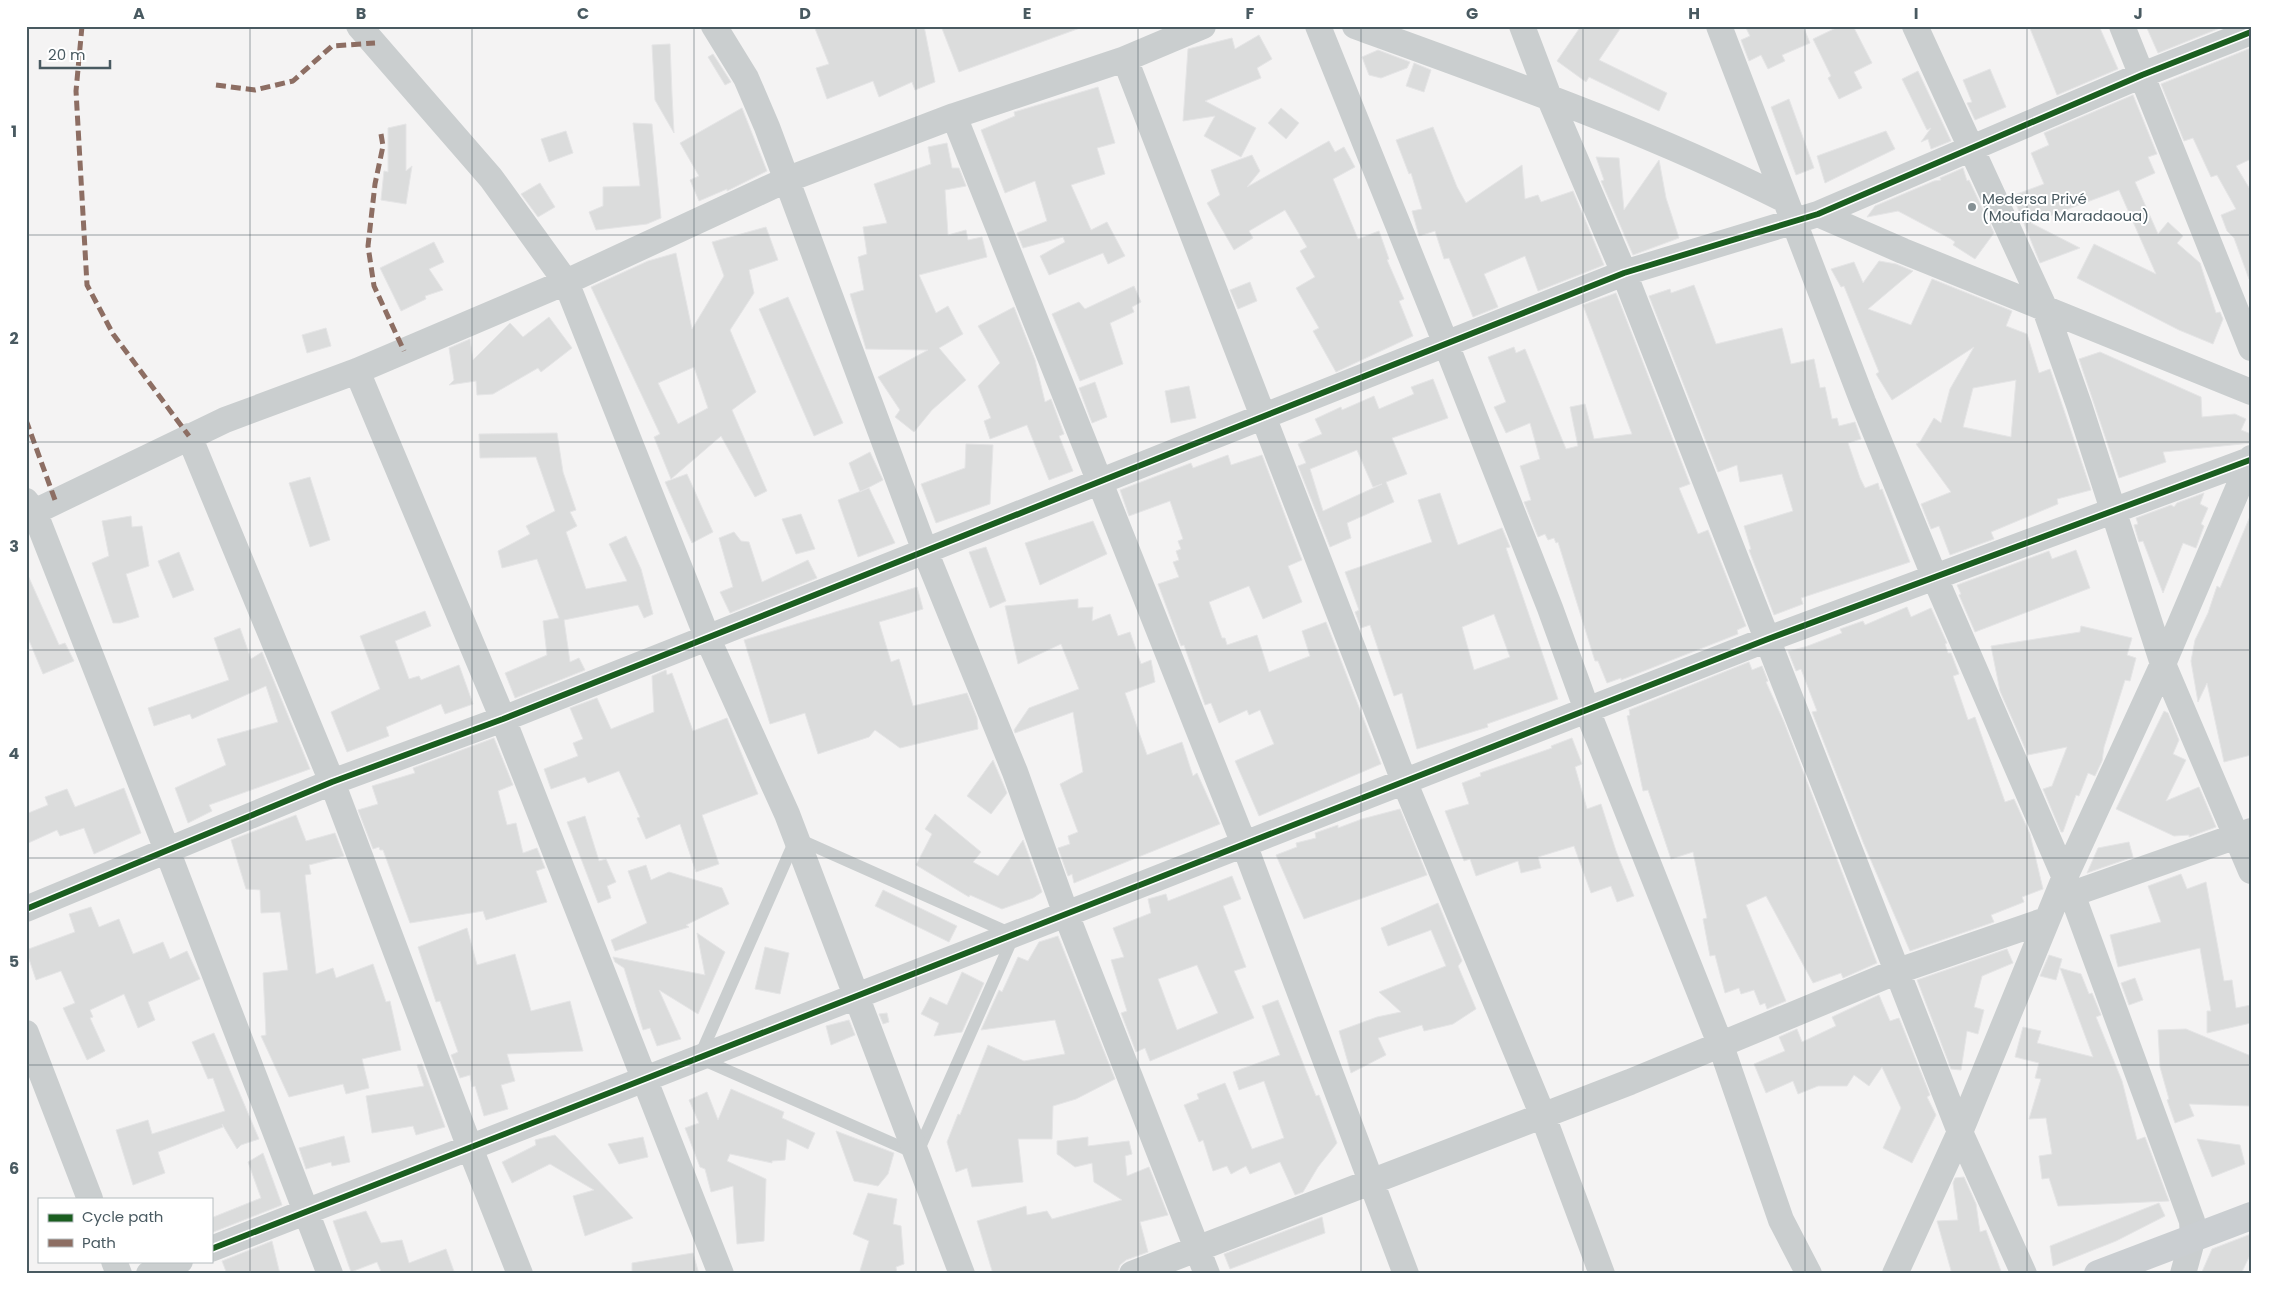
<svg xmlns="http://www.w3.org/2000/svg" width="2277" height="1300" font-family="Poppins,sans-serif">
<rect width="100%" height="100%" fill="#f4f3f3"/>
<path fill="#dbdcdc" stroke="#e5e5e6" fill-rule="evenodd" d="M814,26H924L935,82L915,90L912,82L879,97L873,81L827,99L816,68L829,64Z
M941,26H1080V28L959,72Z
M1581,26H1622L1599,60L1667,93L1659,111L1589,77L1586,82L1557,61Z
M1745,26H1803L1810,43L1782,55L1785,61L1768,69L1761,55L1749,61L1741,40L1750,36Z
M1840,26H1853L1872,63L1854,72L1862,88L1839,99L1828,78L1831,76L1813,39Z
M2029,26H2099L2118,69L2057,95Z
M2146,26H2225L2158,53Z
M1259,35L1272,59L1257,68L1261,78L1205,101L1256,128L1241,157L1204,136L1215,116L1183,121L1188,49L1232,38L1235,49Z
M670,44L672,95L674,133L655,100L652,45Z
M2251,48V159L2236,166L2251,191V278L2249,279L2234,238L2227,231L2221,215L2236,209L2217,175L2211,177L2193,138L2184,141L2161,84Z
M1378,50L1410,62L1407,68L1381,78L1369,75L1362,57Z
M713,54L731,82L725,85L708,57Z
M1414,63L1431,70L1424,92L1406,86Z
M1990,69L2006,107L1975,120L1967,103L1972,102L1963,80Z
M1918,71L1951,141L1931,149L1928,139L1921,142L1931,128L1927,130L1902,79Z
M1098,87L1115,143L1097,148L1105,174L1071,185L1091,230L1107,222L1125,256L1108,264L1103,253L1049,275L1040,256L1065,242L1063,237L1023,248L1017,233L1047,221L1035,181L1005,193L981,130L1015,116L1014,112Z
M2133,95L2157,154L2148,157L2155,173L2135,182L2158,234L2168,222L2183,236L2177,243L2200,263L2216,313L2220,312L2223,319L2213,344L2179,330L2077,278L2094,244L2156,274L2119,190L2031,223L2080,248L2040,263L2016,204L2020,202L2017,194L2044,184L2031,153L2049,145L2044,133Z
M1789,99L1814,168L1796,175L1771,107Z
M742,108L767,171L727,191V189L699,201L690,180L699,176L680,143Z
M1281,108L1299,123L1286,139L1268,123Z
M633,123L652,124L661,218L647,224L596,230L589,212L603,206V187L640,186Z
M406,124V171L412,166L406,204L381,200L384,171L388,172V128Z
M1433,127L1457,187L1466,203L1522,165L1525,199L1538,195L1541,202L1573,191L1604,265L1538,291L1525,256L1484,274L1498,307L1473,317L1449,258L1444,259L1435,231L1419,236L1412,211L1422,209L1411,173L1409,174L1396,140Z
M566,131L573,153L549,162L541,139Z
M1886,131L1895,149L1825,183L1817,156Z
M1329,141L1335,152L1344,147L1355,167L1333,179L1358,239L1379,231L1389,259L1387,260L1404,299L1399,301L1413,336L1336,372L1313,331L1319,328L1296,288L1315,277L1300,251L1307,247L1285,210L1249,231L1253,238L1234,250L1207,203L1220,195L1211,170L1252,155L1260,171L1247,187Z
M947,143L952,168H959L966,186L945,190L948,235L966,230L968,240L982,237L987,257L919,275L936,313L948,306L963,334L939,348L966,380L932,410L914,432L895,417L900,410L878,377L928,350L866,349L850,294L864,290L858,257L867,254L863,227L887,223L874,184L931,164L928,147Z
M1596,157L1619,158L1624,210L1659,160L1666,198L1679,238L1633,255L1601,181L1604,180Z
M1963,168L1967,181L1969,180L1994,233L1975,259L1953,245L1955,242L1951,239L1898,211L1867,217L1875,206L1934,181L1941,180L1940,178Z
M540,183L555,207L538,217L521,194Z
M766,227L778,260L749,270L754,293L730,330L756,392L732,410L767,491L755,497L721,436L671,479L654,437L660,434L591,287L648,261L676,253L692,329L724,276L712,242ZM694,367L708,408L678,424L658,383Z
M434,242L444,262L429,269L443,290L425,296L426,299L401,311L380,268Z
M1879,261L1896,264L1913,271L1868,309L1911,325L1932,279L2012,311L2006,326L2027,334L2039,373L2050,369L2091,490L2057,499L2058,504L1991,532L1994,539L1950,555L1939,526L1931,529L1921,504L1951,492L1916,444L1920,442L1934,418L1941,423L1950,389L1974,347L1892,400L1876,374L1879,372L1844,286L1841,287L1831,269L1854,262L1863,283ZM2016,380L2011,437L1963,427L1973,388Z
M1250,282L1257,301L1238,309L1230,290Z
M1694,285L1716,344L1782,328L1791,364L1814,359L1820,388L1825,387L1832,419L1837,418L1839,426L1855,422L1861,439L1848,443L1860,478L1865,488L1878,483L1880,490L1882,489L1910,562L1801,598L1803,604L1774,615L1749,550L1751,549L1744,526L1793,511L1782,474L1740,482L1737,465L1718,472L1649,296L1670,289L1671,293Z
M1134,286L1141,302L1132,307L1134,312L1110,323L1123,364L1080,381L1052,314L1079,302L1085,309Z
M1616,293L1690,484L1679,488L1698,534L1708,530L1746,626L1737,630L1738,634L1621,680V678L1607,683L1598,661H1595L1558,542L1556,543L1554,538L1548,540L1545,534L1538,537L1524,502L1531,500L1520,466L1540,459L1530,423L1506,433L1494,407L1506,402L1488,357L1514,347L1516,353L1525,349L1566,449L1578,446L1570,407L1585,404L1594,439L1632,434L1583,305Z
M788,297L843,423L814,436L759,309Z
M1014,307L1035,360L1045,402L1051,399L1064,434L1059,436L1073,471L1049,480L1027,425L990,439L984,421L991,418L978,386L1000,363L978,326Z
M549,317L572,348L541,372L538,368L493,394L477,395L476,381L449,385L454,380L449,348L470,339L473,360L510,323L523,337Z
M326,328L331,346L307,353L302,335Z
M2100,352L2201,397L2202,417L2235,414L2246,419L2241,430L2251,434V443L2163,452L2166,462L2119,478L2079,359Z
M1433,379L1448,418L1392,438L1407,474L1386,482L1394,502L1347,523L1351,538L1330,547L1298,466L1306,463L1298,444L1322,434L1315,419L1341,407L1342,410L1374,396L1379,409L1414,394L1411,387ZM1357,450L1373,487L1382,484L1323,511L1310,469Z
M1095,382L1107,417L1092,423L1079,388Z
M1189,386L1196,418L1171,423L1165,391Z
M557,433L563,472L576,510L570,512L577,526L566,532L586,589L627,581L609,544L626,536L641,569L653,614L644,618L638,605L564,620L570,662L579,658L585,670L515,698L505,673L547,655L543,621L559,618L537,559L502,568L498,551L530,534L526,526L555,511L536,457L480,458L479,434Z
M966,444L993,445L990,504L936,523L921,484L965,468Z
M870,452L883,480L860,492L849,463Z
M1228,455L1231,465L1262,455L1302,560L1288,566L1302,602L1263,619L1249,586L1209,602L1222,638H1225L1227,645L1257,635L1269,672L1310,656L1302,631L1326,622L1381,764L1259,816L1235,761L1274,744L1260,710L1249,715L1247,710L1219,723L1211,703L1205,705L1184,645L1181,646L1158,584L1179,577L1173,562L1179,560L1176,551L1181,549L1178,541L1183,539L1170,501L1129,516L1120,490L1191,463L1193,468Z
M687,474L713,532L692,543L665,482Z
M310,477L330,540L310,547L289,483Z
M869,488L895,543L858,557L838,500Z
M1440,493L1458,545L1502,528L1510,547L1506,548L1558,699L1487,724L1488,727L1417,749L1402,693L1394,696L1370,625L1361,628L1355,612L1359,610L1345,572L1432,542L1418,500ZM1494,614L1510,657L1474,670L1462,627Z
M2204,493L2200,504L2208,508L2201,524L2204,526L2196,548L2183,543L2163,593L2143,541L2139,542L2134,525L2138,524L2136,518L2171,505L2174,507L2177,503Z
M801,514L815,549L796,554L782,519Z
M2251,514V755L2224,762L2207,683L2198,702L2191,661L2195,640L2208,613L2217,586L2220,588Z
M131,516L132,527L142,526L149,566L126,574L139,617L120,623H113L92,563L109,556L102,521Z
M1093,521L1107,554L1040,585L1025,543Z
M734,532L741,541L749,542L762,582L808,560L817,578L730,613L720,592L733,587L719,538Z
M986,547L1006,601L990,608L969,552Z
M2076,550L2090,588L1975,632L1959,595L1961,594L1957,585L2049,551L2052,559Z
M179,552L194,590L173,598L158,561Z
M26,571L59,645L65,643L74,661L43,674L26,633Z
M917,587L923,609L879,622L891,662L899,659L913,706L967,693L977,718L978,729L900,748L875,730L869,737L818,754L805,713L770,724L744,640Z
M1078,599V608L1093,607L1092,621L1110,614L1118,636L1130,632L1141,664L1151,660L1155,682L1125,693L1147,755L1182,742L1193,776L1197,773L1220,824L1074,883L1072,874L1068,876L1058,848L1070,844L1068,836L1078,832L1060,784L1083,772L1073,712L1015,733L1014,730L1029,708L1079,689L1061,644L1018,664L1005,606Z
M1907,607L1911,617L1931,608L1947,643L1945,644L1948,653H1951L1959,674L1953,676L1968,720L1975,717L2005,802L2014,799L2030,834L2043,889L2022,897L2024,902L1991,915L1994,922L1910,951L1863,842L1812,712L1817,711L1801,669L1796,671L1788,651L1805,647L1842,633L1840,629L1863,621L1865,625Z
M425,611L431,626L395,641L409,679L419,676L421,680L459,665L473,704L445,714L441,704L386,727L389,736L347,752L331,712L380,689L360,636Z
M2081,626L2132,638L2127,655L2136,658L2130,681L2125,680L2104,747L2102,761L2095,776L2088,773L2079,796L2076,795L2063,832H2061L2043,789L2052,786L2067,747L2028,755L2000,691L1991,646L2080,632Z
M240,628L251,659L262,652L310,769L209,805L212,811L188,823L175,788L226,765L217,739L278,722L266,686L192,719L190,714L154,726L148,708L229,680L214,638Z
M1749,662L1752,670L1762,666L1768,681L1766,682L1784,722L1877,963L1843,978L1841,973L1813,983L1766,896L1746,905L1786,1001L1767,1009L1765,1003L1760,1005L1754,990L1741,994L1739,988L1725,993L1715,955L1710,956L1703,919L1707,918L1693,852L1671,859L1648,790L1643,791L1627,716L1630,715L1629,710Z
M666,670L667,675L672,673L693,731L727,718L758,794L702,815L719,864L696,872L680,824L646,839L637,818L640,817L619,771L588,783L585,777L551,789L544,769L578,756L573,743L583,739L570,708L597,698L611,729L654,712L652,676Z
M2164,711L2168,713L2179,740L2173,754L2186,760L2166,801L2199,787L2216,827L2189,837V835L2174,836L2116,809Z
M494,738L513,785L498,791L507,825L516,823L523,853L537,848L545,868L536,871L547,902L486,920L483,911L410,923L383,850H380L379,847L373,849L358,810L378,804L372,786L415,773L413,768Z
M1572,738L1582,764L1575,767L1587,809L1601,804L1616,851L1634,896L1617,902L1611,886L1591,893L1574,846L1538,857L1541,868L1521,873L1518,861L1476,876L1470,859L1464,861L1445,811L1469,804L1462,783L1481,776L1480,773L1552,748L1551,746Z
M993,760L1007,793L991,814L967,796Z
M124,788L141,833L94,854L84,828L60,836L57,830L26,844V814L48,805L45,797L67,789L75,807Z
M1400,809L1427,875L1304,919L1276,855L1297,847L1296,843L1316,838L1315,833L1338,825V828L1362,819Z
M935,814L981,852L973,862L998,876L1023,840L1042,892L1033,898L1002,909L970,895L969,897L916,865L932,834L925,829Z
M296,815L306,841L335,833L344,856L309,865L311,874L305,875L316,974L333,968L336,978L373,964L386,1002L390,1001L401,1050L362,1059L369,1088L346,1094L343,1084L289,1097L261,1036L266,1035L263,973L288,970L280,912L261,913L260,890L246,889L231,840Z
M585,816L599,861L606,859L616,882L607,886L611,898L598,903L567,822Z
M2129,842L2133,857L2087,873L2098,848Z
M646,865L651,880L669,872L722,888L729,904L686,925L689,927L615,951L611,940L647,923L628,871Z
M2181,874L2187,889L2206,882L2224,981L2232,980L2236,1008L2251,1005V1023L2207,1033V1011H2211L2200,948L2118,967L2110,935L2161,922L2148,886Z
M1232,876L1241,899L1223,906L1246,967L1234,971L1254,1018L1150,1061L1145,1048L1136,1052L1121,1013L1127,1011L1111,960L1124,957L1113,928L1151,913L1148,899L1166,894L1168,901ZM1197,965L1218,1013L1177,1030L1158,979Z
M883,890L957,926L949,942L875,906Z
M1438,903L1462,961L1458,966L1476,1009L1453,1024L1424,1031L1422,1025L1378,1038L1386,1055L1351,1073L1339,1031L1377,1017L1401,1012L1379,992L1446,966L1431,930L1388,946L1381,928Z
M91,907L99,927L119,919L133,954L163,942L170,959L187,951L200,979L148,1002L155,1020L138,1028L124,994L90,1010L93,1017L90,1018L105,1051L87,1060L63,1008L75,1003L61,971L36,980L26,950L75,932L69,914Z
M467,928L477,965L515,954L531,1011L570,1001L583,1051L507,1054L515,1081L501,1085L508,1109L484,1116L475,1086L472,1087L470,1075L460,1078L451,1055L458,1052L440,1001L436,1002L418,947Z
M697,933L725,952L698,1014L659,990L681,1039L657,1046L650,1028L643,1030L624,968L615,962L613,957L705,975Z
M1058,936L1115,1079L1076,1099L1053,1106L1052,1139H1018L1023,1182L972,1187L967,1168L956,1172L947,1142L958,1114L960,1115L988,1045L1024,1061L1065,1054L1055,1020L981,1030L999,990L1002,992L1018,957L1028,961L1039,942Z
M765,947L789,953L780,994L755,989Z
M2007,949L2013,963L1982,976L1974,1007L1984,1010L1978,1034L1967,1031L1961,1070L1951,1069L1917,980Z
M2049,955L2062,959L2056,980L2040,976Z
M2060,968L2081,974L2089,994L2092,993L2101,1015L2096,1017L2122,1081L2137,1140L2145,1137L2169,1201L2058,1206L2049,1178L2042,1179L2039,1156L2052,1154L2046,1118L2029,1119L2041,1079L2035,1078L2039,1063L2015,1057L2023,1027L2041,1031L2037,1043L2093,1057Z
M962,972L984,983L962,1032L934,1036L939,1023L921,1014L930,997L947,1005Z
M2135,978L2143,1000L2129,1005L2121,983Z
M1879,995L1890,1021L1899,1018L1930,1095L1927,1097L1936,1115L1912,1163L1883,1148L1901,1108L1882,1067L1869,1086L1854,1075L1847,1086H1818L1798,1094L1793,1081L1766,1093L1754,1064L1785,1051L1779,1037L1797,1029L1802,1042L1836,1026L1832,1017Z
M1278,1000L1316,1096L1319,1095L1337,1143L1318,1167L1303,1192L1295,1195L1280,1162L1250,1174L1246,1166L1231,1174L1227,1166L1213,1171L1203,1140L1199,1142L1184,1105L1199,1099L1197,1094L1225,1083L1252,1149L1284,1138L1264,1081L1239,1090L1233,1072L1280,1055L1262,1006Z
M887,1013L889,1022L883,1024L879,1014Z
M849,1020L855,1035L831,1045L826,1026Z
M2186,1029L2251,1056V1106L2189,1104L2194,1116L2175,1123L2167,1100L2169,1099L2160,1067L2158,1030Z
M214,1033L259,1139L241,1145L237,1149L222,1124L223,1127L158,1152L165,1173L133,1185L116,1130L148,1120L152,1134L225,1111L213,1078L208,1079L192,1042Z
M422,1064L445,1127L416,1135L413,1126L372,1133L366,1096L424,1086L417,1065Z
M731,1089L784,1112L782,1118L815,1133L808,1149L787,1139L785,1160L772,1161V1163L730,1154L727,1161L766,1179L764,1241L737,1244L733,1186L711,1192L705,1169L700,1167L685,1128L699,1123L689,1100L707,1092L718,1120Z
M836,1131L894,1153L888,1174L878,1186L854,1181Z
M555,1135L610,1193L633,1218L585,1236L573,1196L594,1190L550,1164L512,1183L502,1162L536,1145L535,1140Z
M344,1136L350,1162L332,1166L331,1162L306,1169L299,1148Z
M643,1137L648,1157L619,1164L608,1144Z
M1088,1137V1146L1129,1141L1132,1154L1125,1156L1127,1176L1149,1167L1168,1215L1140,1222L1148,1252L1126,1260L1120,1265L1117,1274H993L977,1221L1026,1206L1027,1215L1047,1211L1052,1219L1122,1200L1094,1182L1092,1163L1075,1167L1057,1154V1141Z
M2197,1139L2240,1145L2245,1164L2212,1177Z
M263,1153L282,1205L211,1233V1218L261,1198L248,1162Z
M1964,1177L1976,1204L1980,1232L1986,1230L2002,1274H1952L1937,1221L1958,1220L1953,1183L1955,1178Z
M868,1193L897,1199L893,1224L901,1226L904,1264L896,1267L897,1274H859L869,1241L853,1234Z
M2159,1203L2165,1216L2116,1241L2053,1266L2050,1246Z
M366,1211L381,1243L402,1240L409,1263L446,1249L455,1274H382L377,1262L351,1272L333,1221Z
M1322,1217L1325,1233L1230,1269L1224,1254Z
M2251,1234V1253L2241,1274H2201L2212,1249Z
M272,1241L280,1274H227L222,1261Z
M693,1253L699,1274H632V1263Z"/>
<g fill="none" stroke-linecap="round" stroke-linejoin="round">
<path stroke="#cacecf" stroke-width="12" d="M796,838L1014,935L917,1154L699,1058Z"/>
<path stroke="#cacecf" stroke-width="26" d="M359,26L491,178L566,282L707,637L787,814L962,1274
M714,26L746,78L767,127L925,551L1015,772L1066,914L1207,1274
M1318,26L1446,344L1550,608L1587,710L1721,1046L1781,1220L1809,1274
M1355,26C1500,79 1647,130 1785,200
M1522,26L1549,97L1624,273L1960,1132L2024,1274
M1719,26L1863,402L1935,578L2072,894L2251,831
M1915,26L2045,309L2079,405L2163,664L2251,871
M2122,26L2251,348
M1125,59L1404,781L1543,1116L1602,1274
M954,116L1244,844L1406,1274
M1818,214L1903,251L2251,392
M357,371L503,719L721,1274
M189,436L332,782L470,1148L520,1274
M26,501L34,511L167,850L330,1274
M26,516L225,420L357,371L566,282L786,180L954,116L1125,59L1203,26
M2072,894L2192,1221L2193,1237L2183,1274
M26,909L332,782L503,719L1624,273L1818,214L2142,75L2251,32
M26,1033L90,1199
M211,1249L1768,639L2250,460
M114,1261L119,1274
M149,1274L180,1261
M1132,1274L1630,1082L1898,971L2046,920
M1895,1274L1960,1132L2064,879L2163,664L2251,458"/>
<path stroke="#caced1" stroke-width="28" d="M2098,1274L2251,1216"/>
<path stroke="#8d6e63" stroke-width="5" stroke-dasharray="10 5" stroke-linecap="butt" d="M82,26L76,91L87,285L113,334L189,436
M216,85L255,90L293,81L332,46L375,43
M381,134L383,146L375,184L368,246L374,286L404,351
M26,420L55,500"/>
<g stroke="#fff" stroke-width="9">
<path id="cycleway" d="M26,909L332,782L503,719L1624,273L1818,214L2142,75L2251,32
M211,1249L1768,639L2250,460"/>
</g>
<use href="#cycleway" stroke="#1b5e20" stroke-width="6"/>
</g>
<path fill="none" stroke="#495a61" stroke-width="1" stroke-opacity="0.55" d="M250,26V1274M472,26V1274M694,26V1274M916,26V1274M1138,26V1274M1361,26V1274M1583,26V1274M1805,26V1274M2027,26V1274M26,235H2251M26,442H2251M26,650H2251M26,858H2251M26,1065H2251"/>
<circle fill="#859094" stroke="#fff" stroke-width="2" cx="1972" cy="207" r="5"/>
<g text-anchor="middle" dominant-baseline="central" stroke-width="4" stroke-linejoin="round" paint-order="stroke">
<g font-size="15" fill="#495a61" stroke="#fff" text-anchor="start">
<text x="1982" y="198">Medersa Privé<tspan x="1982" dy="17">(Moufida Maradaoua)</tspan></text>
</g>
</g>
<rect width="2277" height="1300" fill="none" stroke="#ffffff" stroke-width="55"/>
<rect x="38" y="1198" width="175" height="65" fill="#ffffff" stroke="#b6bdc0"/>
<rect x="48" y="1214" width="25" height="8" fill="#1b5e20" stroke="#b6bdc0"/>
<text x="82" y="1222" font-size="15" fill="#495a61">Cycle path</text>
<rect x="48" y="1239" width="25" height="8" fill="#8d6e63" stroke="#b6bdc0"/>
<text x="82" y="1248" font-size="15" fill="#495a61">Path</text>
<path d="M40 60v8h70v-8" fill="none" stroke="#495a61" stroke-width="2.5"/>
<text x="48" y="60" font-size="15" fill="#495a61" stroke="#ffffff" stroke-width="4" paint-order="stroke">20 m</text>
<rect x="28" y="28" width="2222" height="1244" fill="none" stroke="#495a61" stroke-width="2"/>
<g font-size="16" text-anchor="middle" font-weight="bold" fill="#495a61">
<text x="139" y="19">A</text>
<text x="361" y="19">B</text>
<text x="583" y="19">C</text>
<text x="805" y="19">D</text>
<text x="1027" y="19">E</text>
<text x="1250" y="19">F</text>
<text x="1472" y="19">G</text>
<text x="1694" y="19">H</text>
<text x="1916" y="19">I</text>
<text x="2138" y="19">J</text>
<text x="14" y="137">1</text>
<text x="14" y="344">2</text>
<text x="14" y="552">3</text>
<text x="14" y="759">4</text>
<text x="14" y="967">5</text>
<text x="14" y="1174">6</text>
</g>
</svg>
